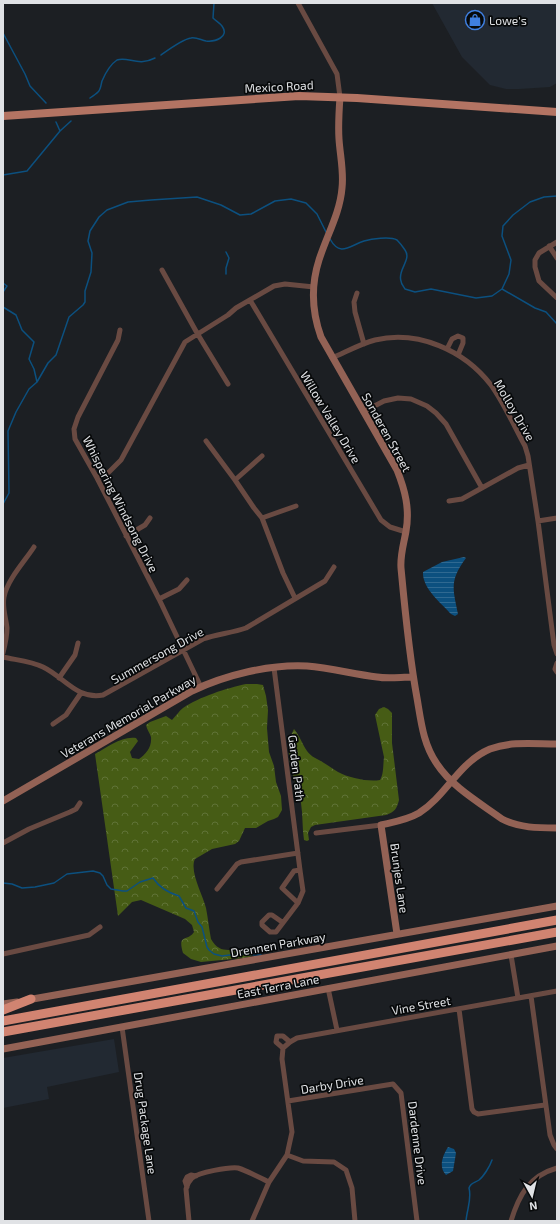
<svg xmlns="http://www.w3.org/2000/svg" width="560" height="1224" font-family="'Exo 2',sans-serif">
<defs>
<pattern id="forest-crowns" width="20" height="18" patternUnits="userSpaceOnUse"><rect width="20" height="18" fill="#465c15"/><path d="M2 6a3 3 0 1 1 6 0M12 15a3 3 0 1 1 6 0" fill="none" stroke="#607337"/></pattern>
<pattern id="water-rules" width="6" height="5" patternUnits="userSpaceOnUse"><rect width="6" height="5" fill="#0c507f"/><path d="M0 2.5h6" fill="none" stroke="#2f6991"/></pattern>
</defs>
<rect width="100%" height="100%" fill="#1c1f23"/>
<path fill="#222932" d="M432,3H557V83L550,87L519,89H506L490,85L462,57Z
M114,1039L119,1072L47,1087L49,1099L3,1108V1058Z"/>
<path fill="url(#forest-crowns)" d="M246,684H257L263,685L266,696L268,710L267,728L269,752L274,766L276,782L281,796L282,810L278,817L274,819L268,821L256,828H245L239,841L235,844L212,849L195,859C189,871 203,895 206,908C208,918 209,929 211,939C223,961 241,941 257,953L249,957L243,958L201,962L191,959L183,953C177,933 188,942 194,932L192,925L185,919L141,900L132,902L118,916L95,754C108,747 121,736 136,738L138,741L130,752L132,758L139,759C146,754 152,747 151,737C150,733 147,730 146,725L150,722L166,716L172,720C176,716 179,711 183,708C199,697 227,688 246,684Z
M384,707L388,709L392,713V743L399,800C397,808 395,812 386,815L315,825L311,827L308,833L309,840L307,841L304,840C302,828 303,815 301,803C296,780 281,752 294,729C300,736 302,744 307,751C311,757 318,759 324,763C329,766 333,769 338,772C349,778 368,782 380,780C384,774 383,764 384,757L375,715L379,709Z"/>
<path fill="url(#water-rules)" d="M464,557L466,558C449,581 453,589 458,614L455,616L451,614C441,603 422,588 423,572L442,562Z
M448,1147L454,1149L456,1153L453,1171L446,1175C438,1167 443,1155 448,1147Z"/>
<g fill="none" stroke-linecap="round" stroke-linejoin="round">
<path stroke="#0c507f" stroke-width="1.5" d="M3,33L25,74L30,86L46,103
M161,55C168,50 183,39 191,38C196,37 201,40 206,41C215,42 230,37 222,26C220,23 216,21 213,18L214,3
M90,98C93,96 96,94 98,92C101,89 101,84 102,81C105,74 111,64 117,60C128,56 138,67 155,58
M56,122L60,131
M3,175L27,171L60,131L71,121
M330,239C340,257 349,246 364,241C371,239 390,236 397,240C399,242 403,247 405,250C412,260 397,270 401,281C401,284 404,287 405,289L415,292L431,289L476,298L492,296L502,289L509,274L511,260L502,236L503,226L513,215L530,202L544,197L557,196
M226,252L229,258L226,268V274
M3,283L7,286L3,292
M502,289L535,308L546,312L557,324
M3,307L16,315L22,330L34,342L29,359L34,369L37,382
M3,504L9,493L8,431L16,412L29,389L37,382L48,363L56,355L69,317L83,305L85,302V291L91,272L92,253L88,241L90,231L99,217L107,210L128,202L151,200L197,197L221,205L240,215L251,214L275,201L291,199L306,203L317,214L326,232
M3,883L12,884L22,888L35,887L54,883L67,874L93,871L100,873L103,876L107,885L111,889L123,891H127L140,882L153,878C159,887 169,893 179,896L186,908L194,911L198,922L202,927L207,947L209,950L214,954L222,956L238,954L261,955
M466,1221C467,1209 472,1199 469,1188C471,1182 475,1183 479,1180C484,1176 490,1166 492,1160"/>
<path stroke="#694a42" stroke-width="5" d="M298,3L337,74L340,97
M557,242L539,253L535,260V267L539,281L557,298
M549,246L557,258
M162,270L197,333L228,384
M357,293L354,302L355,312L364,344
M250,300L381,520L390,527L406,532
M120,330L118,340L78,417L74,429L75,439L97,478L159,599L201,687
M447,349L452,339L458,336L463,338V343L458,355
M332,358C346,352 360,344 375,340C418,330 464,350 491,385C504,403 514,426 525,446L528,456L538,521L554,645L557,654
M363,412L384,401L398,398L411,399L427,406L436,413L446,424L482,488
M206,441L235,480L254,508L262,518L283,573L295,598
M97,478L109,472L121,460L185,342L228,315L236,308L274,286L285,284L314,287
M235,480L262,456
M449,501L462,499L518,468L529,465
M262,518L296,506
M538,521L557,518
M126,536L145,525L150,518
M159,599L179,589L187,580
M3,653C5,645 7,637 7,628C6,618 2,608 4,597C7,580 25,561 34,547
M3,657C16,660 31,661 43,667C64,677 77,700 103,695L203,639C217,634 232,633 246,628L325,581L334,567
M557,663L555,669L557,672
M274,668L300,870L303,891L298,903L282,888L294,871L300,870
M59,678L75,655L78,643
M53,724L66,715L81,693
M316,833L381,825
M3,843L29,829L70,812L76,809L80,803
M217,889L237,864L241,862L298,853
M282,922L272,915H269L262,922V925L270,932H276L298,903
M3,954L89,935L100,927
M511,955L518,998
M328,988L337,1030
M531,996L550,1135L554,1145L557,1149
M459,1009L472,1109L474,1112L478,1114L545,1105
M122,1027L149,1221
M283,1048L276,1042L277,1036H283L290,1042
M288,1101L393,1084L401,1093L417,1221
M287,1155L303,1161L334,1162L346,1170L352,1188L355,1221
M187,1187L185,1181L187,1177L191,1175L196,1176
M189,1221L186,1189C187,1185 189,1181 192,1178C199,1172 229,1167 238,1168C248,1171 260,1178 269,1182
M252,1221L269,1182L287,1155L292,1132L282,1059L283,1048L290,1042L297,1038L557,991
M511,1221C519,1195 529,1176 557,1168"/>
<path stroke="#936255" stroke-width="7" d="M340,97C339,111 338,125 339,139C340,155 344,172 342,188C340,213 327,235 319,260C311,285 312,312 321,337L397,470C405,490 410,509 406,531C404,543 400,555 401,568C405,611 409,655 417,698C421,721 423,744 437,764C452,787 480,803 502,819C519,828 538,828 557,828
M3,801L192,691C225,675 270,664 307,666C331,668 353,674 377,677C388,679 401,677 413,677
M397,934L381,825C394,822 407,820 419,813C446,796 459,762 490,749C512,741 534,744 557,744
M27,1000L557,906
M3,1004L17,1002
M3,1049L557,946"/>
<path stroke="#b37463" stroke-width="8" d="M3,116L299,96L357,98L557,112"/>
<path stroke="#d18471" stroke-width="9" d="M3,1010L31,999
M3,1021L557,920
M3,1032L557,932"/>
</g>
<defs>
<g id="shop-ring" transform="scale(1)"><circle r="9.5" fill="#07090a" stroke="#3f7fe0" stroke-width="1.5"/><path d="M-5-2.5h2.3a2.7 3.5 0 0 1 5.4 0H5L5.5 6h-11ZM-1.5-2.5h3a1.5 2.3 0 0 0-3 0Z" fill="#3f7fe0"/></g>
</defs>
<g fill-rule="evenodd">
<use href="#shop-ring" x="475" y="20"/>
</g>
<g text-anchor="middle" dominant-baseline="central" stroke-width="3.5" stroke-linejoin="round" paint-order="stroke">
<g font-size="12" fill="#e0e2e5" stroke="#07090a" text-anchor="start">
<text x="489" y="20">Lowe's</text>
</g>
<g font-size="12" fill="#e0e2e5" stroke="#07090a">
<text transform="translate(279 86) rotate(-3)">Mexico Road</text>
<text transform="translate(515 410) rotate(60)">Molloy Drive</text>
<text transform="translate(331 417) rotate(59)">Willow Valley Drive</text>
<text transform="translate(387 432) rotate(61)">Sonderen Street</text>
<text transform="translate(121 504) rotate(63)">Whispering Windsong Drive</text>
<text transform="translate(157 655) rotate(-29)">Summersong Drive</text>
<text transform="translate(128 716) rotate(-30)">Veterans Memorial Parkway</text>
<text transform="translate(297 768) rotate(83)">Garden Path</text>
<text transform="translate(400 878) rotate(82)">Brunjes Lane</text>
<text transform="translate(278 944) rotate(-10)">Drennen Parkway</text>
<text transform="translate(278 986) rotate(-11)">East Terra Lane</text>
<text transform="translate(421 1005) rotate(-10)">Vine Street</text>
<text transform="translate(332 1084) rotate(-9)">Darby Drive</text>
<text transform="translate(146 1123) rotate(82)">Drug Package Lane</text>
<text transform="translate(418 1143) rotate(83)">Dardenne Drive</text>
</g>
</g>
<rect width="560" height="1224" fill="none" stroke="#e0e2e5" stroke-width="8"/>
<g transform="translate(532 1196) rotate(172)" stroke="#07090a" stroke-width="3" paint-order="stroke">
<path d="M0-3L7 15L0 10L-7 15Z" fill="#e0e2e5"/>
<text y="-6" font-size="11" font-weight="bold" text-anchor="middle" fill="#e0e2e5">N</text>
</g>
</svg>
